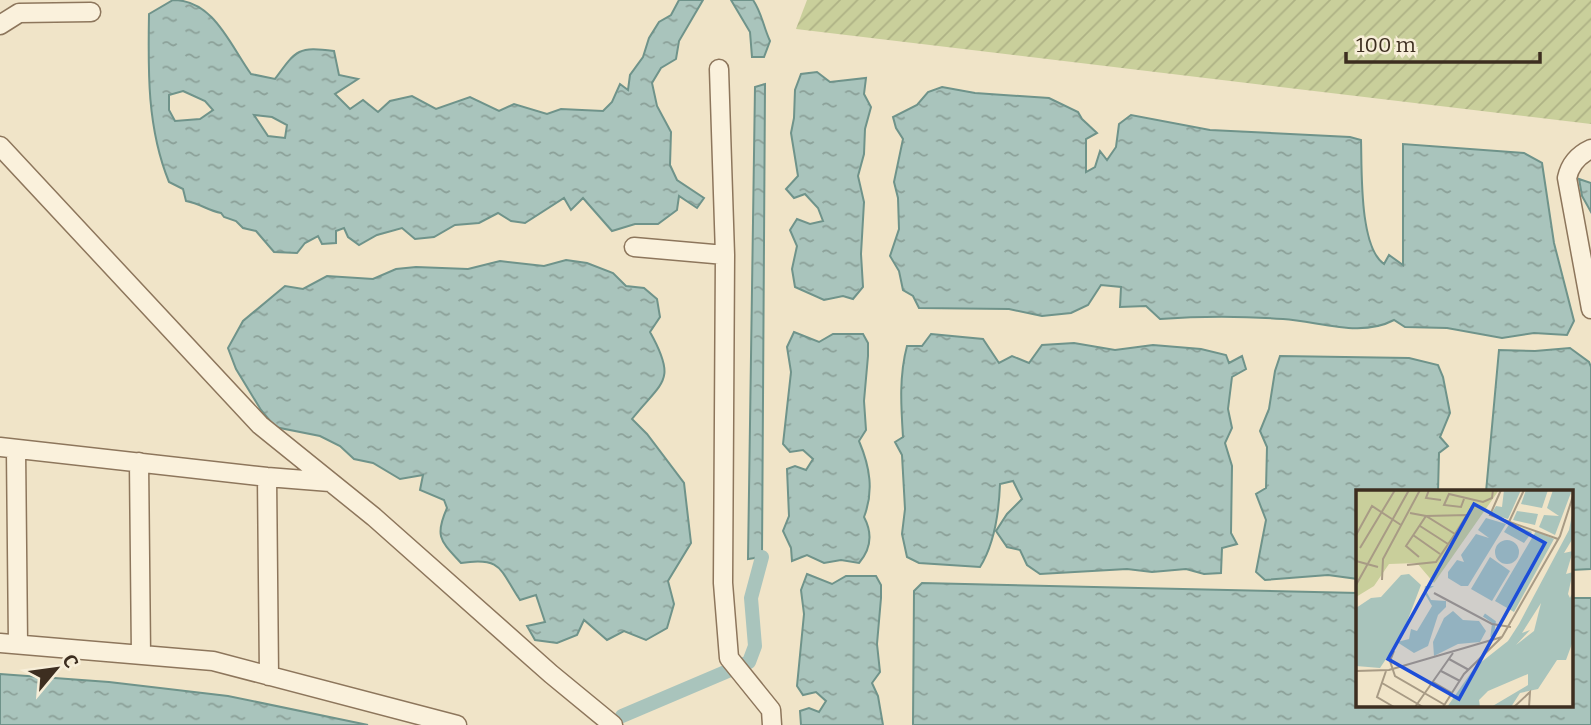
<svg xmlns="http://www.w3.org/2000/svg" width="1591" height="725" font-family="Bitter,serif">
<defs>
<pattern id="garden-furrows" width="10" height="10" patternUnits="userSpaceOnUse" patternTransform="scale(1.75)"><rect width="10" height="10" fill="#c9cf9b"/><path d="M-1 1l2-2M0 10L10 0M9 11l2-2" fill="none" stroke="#aeb285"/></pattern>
<pattern id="water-ripples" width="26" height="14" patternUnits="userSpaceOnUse" patternTransform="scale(1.75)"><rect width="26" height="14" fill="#a9c4bc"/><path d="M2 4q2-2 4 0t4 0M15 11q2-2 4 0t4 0" fill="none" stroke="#8ba098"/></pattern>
</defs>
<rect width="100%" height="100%" fill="#f0e4c8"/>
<path fill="url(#garden-furrows)" d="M807,0H1591V124L796,29Z"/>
<path fill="url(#water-ripples)" stroke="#6f938a" stroke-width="2" fill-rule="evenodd" d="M173,0C214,0 230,45 251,74L275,79C296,50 298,46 334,51L339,75L358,79L335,94L350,109L363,100L378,112L390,101L412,96L436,109L470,97L499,111L514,104L547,114L561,109L603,111L612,102L620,84L628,90L630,75L643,57L649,38L659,22L671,15L679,0H703L679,41L676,59L661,68L652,83L657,106L671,132L670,165L677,180L704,198L697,208L679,196L677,210L658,224H635L612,231L583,198L571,210L564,198L525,223L511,221L498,213L479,223L455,225L434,237L415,239L402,228L377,235L359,245L348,237L344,228L336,231V243L322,244L318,236L305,243L297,253L274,252L256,231L243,228L236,221L224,217L221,213C207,210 201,204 186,201L183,189L169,182C147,128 148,71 149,14ZM183,91L205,101L213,110L200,119L175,121L169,110V95ZM254,115L272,117L287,125L285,138L268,136Z
M731,0H753C762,13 763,26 770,41L764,57H752L750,32Z
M817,72L830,82L866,78L864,94L871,107L865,129L864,154L858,176L864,202L861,254L863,287L853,299L843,296L824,300L795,287L792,269L797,246L790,230L797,219L810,224L823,221L818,208L805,194L794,198L786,189L798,176L791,133L794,118L795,90L801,74Z
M765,84L762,557L748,559L755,87Z
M942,87L975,93L1049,98L1078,112L1082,119L1097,133L1086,139V172L1095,167L1100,151L1107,160L1116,147L1119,124L1131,115L1210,130L1350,137L1361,140C1362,169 1359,247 1384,264L1389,255L1403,265V144L1524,153L1542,163L1554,243L1574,321L1567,335L1534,333L1502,338L1447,328L1405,327L1394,320C1360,338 1319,321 1283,319C1242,316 1201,316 1160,319L1146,306L1120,307L1121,287L1101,285L1088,305L1071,313L1042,316L1009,309L919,308L913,296L903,290L899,271L890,256L899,229L898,198L894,182L903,139L896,128L893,117L917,105L928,92Z
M1579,179L1591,183V212L1582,196Z
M566,260L587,263L613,273L626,286L644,288L657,299L660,317L650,332C678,382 662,381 632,419L647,434L684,483L691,543L668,581L674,604L667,628L646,640L624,631L607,640L584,620L577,635L557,643L535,640L527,626L545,622L536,595L520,600C500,571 503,556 461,563C441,541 434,537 447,508L444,500L420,490L423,475L400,479L373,463L354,459L340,446L320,436L275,427L261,410L236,369L228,348L243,321L285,286L303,289L327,276L373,279L396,269L416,267L468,269L500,261L544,266Z
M794,332L819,342L833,334H863L868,343V356L864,401L866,430L859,441C870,467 874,491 864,517C873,534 871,549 859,563L841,560L824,563L807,555L792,561L791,548L783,531L789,516L787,469L795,466L806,470L813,459L803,450L790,452L783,444L791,372L787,347Z
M931,334L983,339L999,363L1012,356L1029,363L1042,345L1074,343L1115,350L1153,345L1201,349L1226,355L1229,363L1242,356L1246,369L1232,377L1228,409L1232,428L1225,443L1232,466L1231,533L1237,544L1222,548L1221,573L1204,574L1186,569L1152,572L1127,569L1040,574L1027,565L1020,550L1007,547L996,531L1007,514L1022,499L1013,481L1000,484C999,512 995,543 980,567L919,563L907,557L902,534L905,509L902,455L895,442L903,437C901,406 899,376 907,346H922Z
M1570,348L1589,362L1591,367V569L1572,570V492H1486L1499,350L1535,351Z
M1280,356L1409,358L1438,365L1443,377L1450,413L1440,437L1448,446L1439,453L1438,492H1358V579L1328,575L1265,580L1256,572L1266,520L1256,494L1266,488L1267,447L1260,431L1269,409L1275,371Z
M807,574L832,584L846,576H876L881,585V598L877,644L880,672L872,683L878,696L883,725H801L800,711L809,708L819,712L826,701L816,692L803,695L797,686L804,614L801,590Z
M922,583L1358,593V706H1572V598H1591V725H913L914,591Z
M0,674L109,682L228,696L368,725H0Z"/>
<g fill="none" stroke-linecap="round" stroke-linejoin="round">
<path stroke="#a9c4bc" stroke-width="14" d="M622,716L749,662L755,646L751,598L762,557"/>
<g stroke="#8d765c" stroke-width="21">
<path id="minor" d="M0,25L19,13L91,12
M719,69L725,255L723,583L729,658L771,710L772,725
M0,146L260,425L374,517L551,674L613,725
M1591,149C1578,155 1570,164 1567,178L1591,309
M634,247L725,255
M0,447L267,477L330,482
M16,450L18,643
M139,462L141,655
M267,477L269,676
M0,643L213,661L457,725"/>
</g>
<use href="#minor" stroke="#faf1dc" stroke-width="18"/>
</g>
<g transform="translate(1356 490)">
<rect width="217" height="217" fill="#f0e4c8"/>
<path d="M0,0H143L78,93L61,73L33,74L18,96L0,107Z" fill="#c9cf9b"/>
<path d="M148,0H165L152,29L135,24L140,16L146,17ZM170,0H192L186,18L165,14ZM197,0H216L199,45L183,37L188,25L203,26L191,18ZM217,20V48L208,63L217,61L210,84L217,82L212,104L214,108L217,102V151L210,170H201L182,199L164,203L155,217H135L172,195V184L132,201L123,210L124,217H91L119,177L152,151L163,134L213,40ZM185,113L178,141L160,155L174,140L166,143ZM161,21L182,24L179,35L157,30ZM130,28L150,34L112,96H105L92,88V82L101,70L108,72L105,65L120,44L133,48L122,40ZM154,33L176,42L168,53L148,42ZM180,41L198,49L158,122L139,111ZM139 62a12 12 0 1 1 24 0a12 12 0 1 1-24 0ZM134,67L154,81L136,111L115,99ZM53,84L65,95L46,145L24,178L0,176V118L15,108L25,107L45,85ZM69,96H78L70,101L75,110L90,111V117L82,125L72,156L58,163L41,152L53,149L55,139L61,141L76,116L68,102ZM97,121L107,130L123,131L130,141L124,152L102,154L78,166L77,152L88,128Z" fill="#a9c4bc" fill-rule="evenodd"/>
<path fill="none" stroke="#a9c4bc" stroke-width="3.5" d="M128,125L138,132L136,147"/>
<path fill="none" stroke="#a89b85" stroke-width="2" d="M73,0L70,8L85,10M145,0L134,25L202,49M108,9L105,17L88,15L93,4L127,12L136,8L137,0M153,32L168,0M64,36L92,54M0,45L16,16L45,35M57,45L84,64M4,58L39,0M63,67L50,56L70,26L111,25L99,44M0,71L22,77M51,75L80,72L99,44L70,26L54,23M26,90L27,69L64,0M0,95L53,0M78,103L136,134L155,137M146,147L204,46L217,6M38,161L34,171L39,186L89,215M93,169L113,180M0,181L33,180L146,147L108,184L87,217M30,181L21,207L38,217M85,181L104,191M77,192L96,203M26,193L67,217M59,217L97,163M158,217L174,202L173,217"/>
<path fill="#1d4ed8" fill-opacity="0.15" stroke="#1d4ed8" stroke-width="3.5" d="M118,14L189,53L103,209L32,169Z"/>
<rect width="217" height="217" fill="none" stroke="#3d2e20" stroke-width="3.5"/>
</g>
<g transform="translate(56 669) rotate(61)" stroke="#f7eed8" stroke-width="5" paint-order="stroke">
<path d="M0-5L12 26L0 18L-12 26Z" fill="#3d2e20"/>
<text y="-10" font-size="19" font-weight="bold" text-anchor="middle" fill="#3d2e20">С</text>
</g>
<path d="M1346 52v10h194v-10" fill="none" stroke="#3d2e20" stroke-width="3.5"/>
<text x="1356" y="52" font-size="21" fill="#3d2e20" stroke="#f7eed8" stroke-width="5" paint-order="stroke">100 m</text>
</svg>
